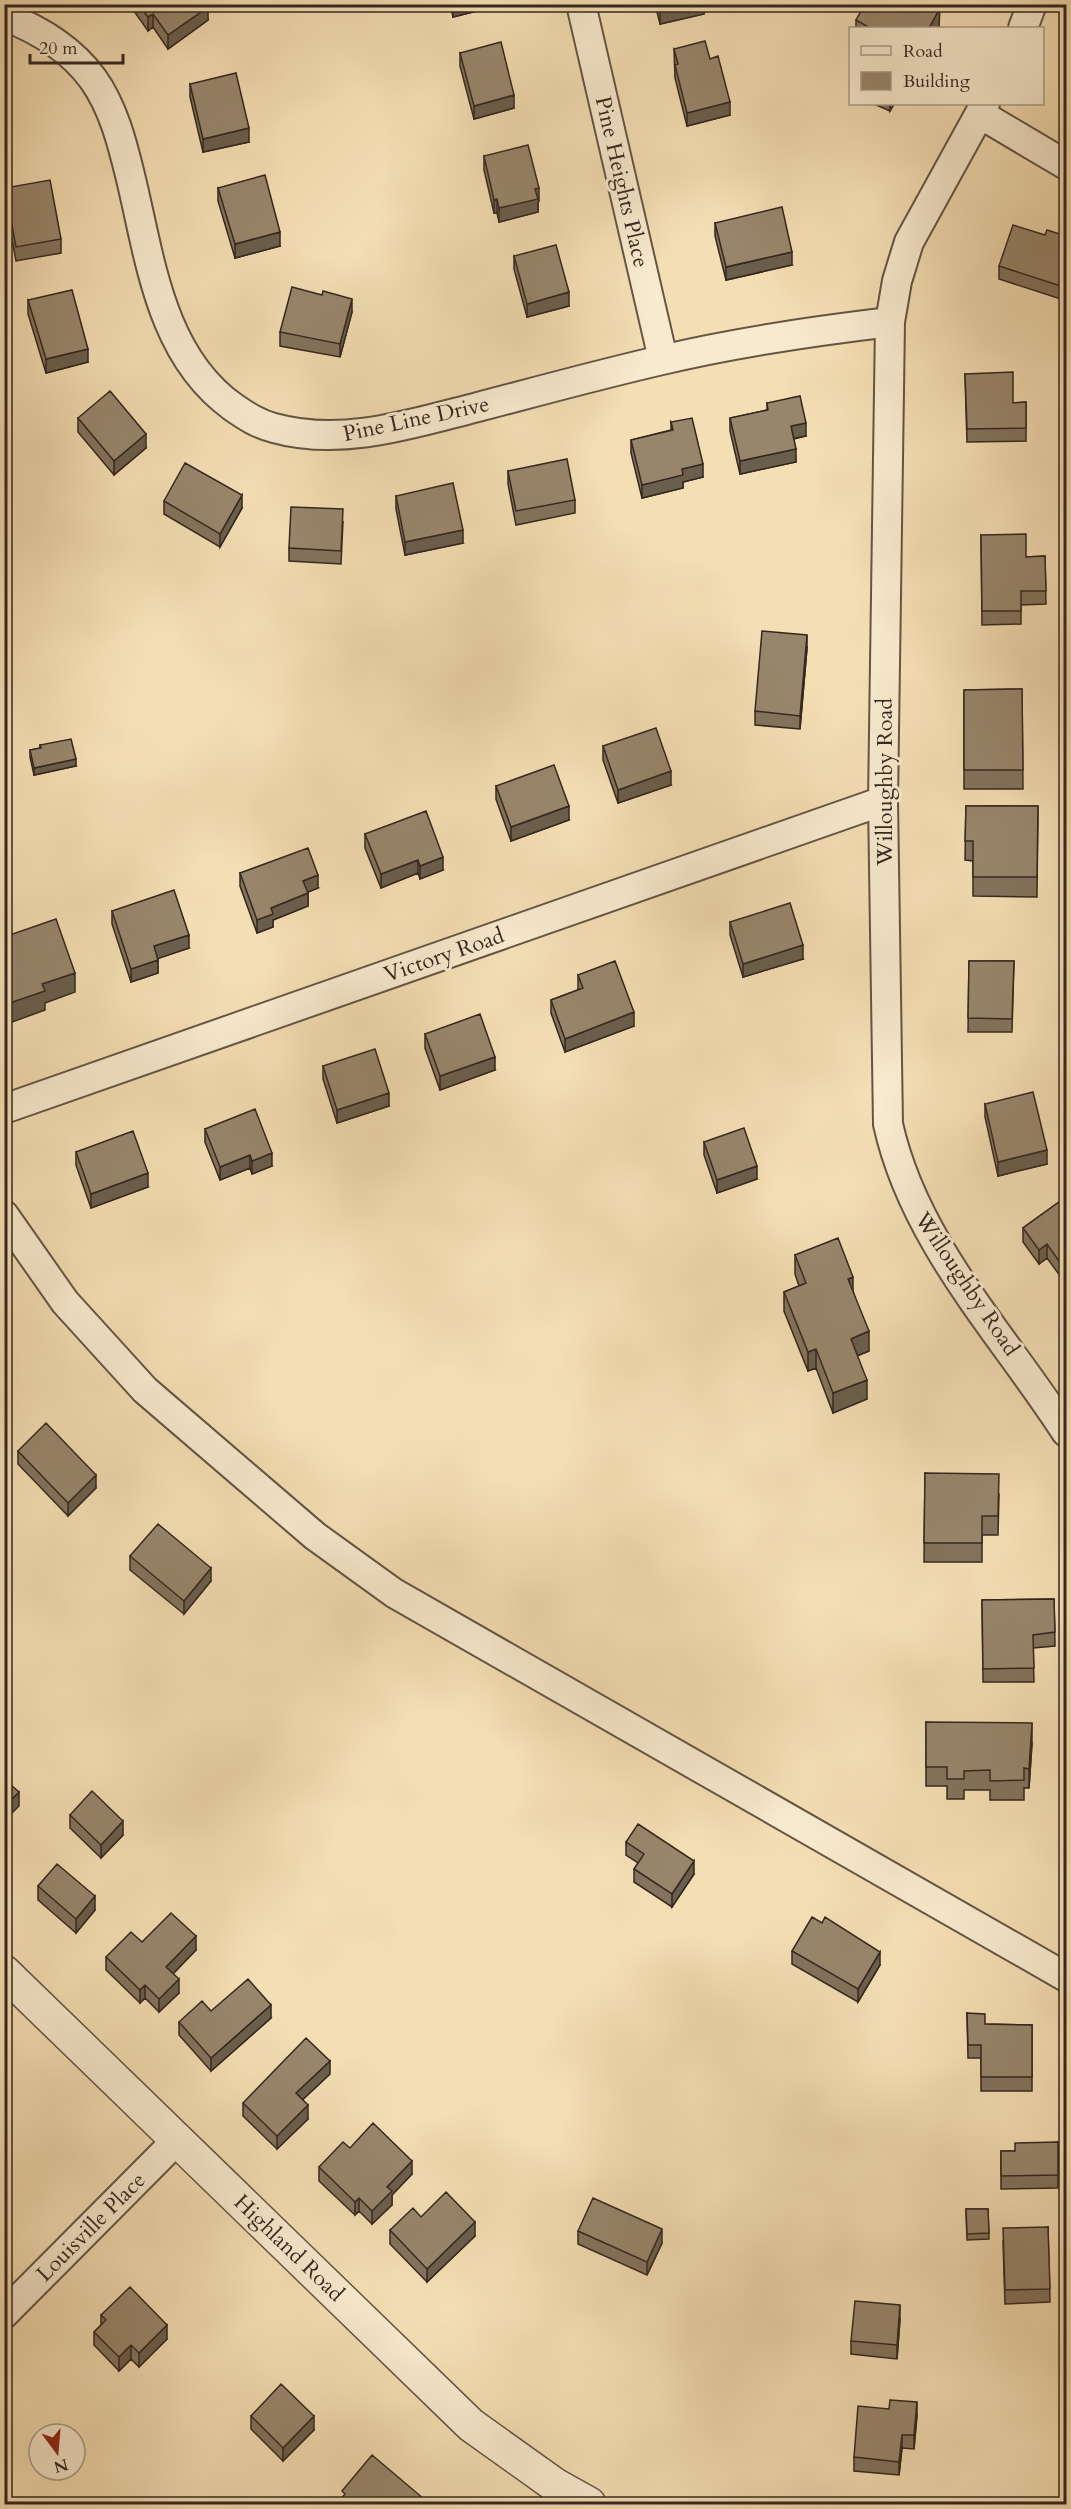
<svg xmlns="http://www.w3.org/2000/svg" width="1071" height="2509" font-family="Cardo,serif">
<rect width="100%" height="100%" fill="#f4deb3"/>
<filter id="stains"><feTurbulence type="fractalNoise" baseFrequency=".00333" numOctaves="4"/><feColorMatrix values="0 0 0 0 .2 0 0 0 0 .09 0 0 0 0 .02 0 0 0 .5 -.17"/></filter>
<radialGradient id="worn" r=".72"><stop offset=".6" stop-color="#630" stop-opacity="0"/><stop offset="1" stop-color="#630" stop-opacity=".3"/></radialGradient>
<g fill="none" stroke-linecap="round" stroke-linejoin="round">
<g stroke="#645545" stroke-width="32">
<path id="minor" d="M581,4L663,359
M4,16C38,29 71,49 93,79C113,107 122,142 130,175C150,256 159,354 233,407C246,416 258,424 274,428C342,447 411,424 478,407C539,391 601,374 662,360C737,342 814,331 890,322
M1023,28L1032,4
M985,104L909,242L897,281L890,322L883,801L888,1124C914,1242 1002,1333 1066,1432
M980,114L1066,165
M4,1109L883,801
M4,1215L65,1302L145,1390L315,1536L394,1593L1066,1977
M4,2314L177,2140"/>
</g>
<g stroke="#645545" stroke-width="36">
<path id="tertiary" d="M4,1972L471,2425L555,2485L589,2504"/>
</g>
<use href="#minor" stroke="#f8eace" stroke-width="28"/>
<use href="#tertiary" stroke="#f8eace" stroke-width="33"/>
</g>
<path fill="#83735d" stroke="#342720" stroke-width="1.5" d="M129,4H206L208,20L168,49L153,27L148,31Z
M450,4H493V7L453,17Z
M655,4H704V14L660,24Z
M856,20L940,27L939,28H856Z
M674,49L730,115L687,126L675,78Z
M460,53L514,108L474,119L460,66Z
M190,84L249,142L203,152L190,97Z
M874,104H894L890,111Z
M484,156L539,201L538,202V212L499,222L497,213H494L484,170Z
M5,188L61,239V253L16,261L5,202Z
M218,188L280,246L235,258L218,201Z
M715,223L792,265L726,280L715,236Z
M1045,235L1066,236V294L1064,300L999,279V266Z
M514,256L569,306L527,317L514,269Z
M28,300L88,362L46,373L28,314Z
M352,312L340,357L280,346V332Z
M965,374L1013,403L1026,402V441L967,442Z
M767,403L806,436L794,439L796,462L740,474L730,431V418L767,410Z
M78,418L146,448L114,475L78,432Z
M671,422L703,477L683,482V488L642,498L631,453V440L671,430Z
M508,471L575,500V513L516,525L508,484Z
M396,496L463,543L405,555L396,509Z
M164,501L242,508L220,547L164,514Z
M343,522L341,564L289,561V548Z
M981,535L1026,557L1045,556L1046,604L1021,605V624L982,625Z
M807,648L800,729L755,725V711Z
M1022,689L1023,789H964V690Z
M40,745L76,766L34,775L30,757V750L40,748Z
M603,746L671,785L618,803L603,760Z
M496,786L569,820L511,841L496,799Z
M966,806H1038L1037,897L973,896V861L965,860Z
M365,834L443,870L420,879L418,873L381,888L365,848Z
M240,873L318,888L308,892V906L273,920V927L257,933L240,886Z
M112,911L189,948L158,958V973L131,982L112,924Z
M730,922L803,959L743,977L730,935Z
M969,961H1014L1012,1032H968Z
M578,975L634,1026L565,1052L551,1013V1000L578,990Z
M425,1034L495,1070L440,1090L425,1048Z
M323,1066L389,1106L337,1123L323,1079Z
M985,1104L1047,1164L998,1176L985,1117Z
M205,1129L272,1166L252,1174L250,1168L220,1180L205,1142Z
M704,1142L757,1179L717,1193L704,1155Z
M76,1152L148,1187L91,1208L76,1165Z
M1066,1197V1284L1047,1258L1039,1264L1023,1242V1228Z
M795,1255L853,1291L869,1351L857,1356L867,1399L833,1413L816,1368L808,1371L784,1311V1292L799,1286L795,1274Z
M18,1451L96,1488L68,1516L18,1464Z
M925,1473L999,1494L998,1535H982V1562H924Z
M130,1556L211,1581L184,1614L130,1570Z
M1054,1599L1055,1646L1033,1648L1034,1682H983L982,1600Z
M926,1722L1032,1743L1029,1788H1024V1800H990V1790H964V1799H947V1786H926Z
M70,1815L123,1835L101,1858L70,1828Z
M626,1842L694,1874L672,1907L634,1882V1869L638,1863L626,1855Z
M38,1886L95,1910L76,1933L38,1900Z
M822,1923L880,1965L858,2002L792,1964V1951Z
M142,1942L196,1950L173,1974L179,1993L159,2012L145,1998L140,2003L106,1970V1957Z
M211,2011L271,2018L211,2071L179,2035V2022Z
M967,2013L985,2024L1032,2025V2091H981V2058H968Z
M330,2074L302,2100L308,2119L277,2149L243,2116V2103Z
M1058,2142V2188L1001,2189V2151H1015Z
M350,2148L412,2174L392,2195V2205L372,2224L359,2211L355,2215L319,2181V2167Z
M966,2209H988L989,2239L967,2240Z
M421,2217L475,2236L427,2282L390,2244V2230Z
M1048,2227L1050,2302L1005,2304L1003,2241Z
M578,2231L662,2243L647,2275L578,2244Z
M101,2315L167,2339L139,2367L131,2359L119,2371L94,2345V2332L101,2325Z
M900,2319L897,2359L851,2354V2341Z
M917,2415L914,2449L902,2448L899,2475L854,2471V2457Z
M251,2416L314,2430L283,2461L251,2429Z"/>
<path fill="#6a5e4c" stroke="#342720" stroke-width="1.5" d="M453,4H493V7L453,17Z
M688,4H704V14L660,24V11Z
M208,7V20L168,49V35Z
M940,8L939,28H929Z
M153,14V27L148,31V17Z
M514,95V108L474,119V106Z
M730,102V115L687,126V113Z
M890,104H894L890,111Z
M249,128V142L203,152V139Z
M539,188V201L538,202V212L499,222V208L535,189Z
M497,199V213H494V200Z
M280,232V246L235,258V244Z
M792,252V265L726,280V267Z
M1066,281V294L1064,300V287Z
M569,292V306L527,317V304Z
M352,299V312L340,357V344Z
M88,349V362L46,373V359Z
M806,423V436L791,439V426Z
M146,434V448L114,475V461Z
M796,449V462L740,474V461Z
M703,464V477L683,482V488L642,498V485L682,469Z
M242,495V508L220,547V534Z
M463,530V543L405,555V542Z
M807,635V648L800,729V716Z
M76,759V766L34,775V768Z
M671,771V785L618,803V790Z
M569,806V820L511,841V827Z
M443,857V870L420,879V866Z
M418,860V873L381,888V874Z
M318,875V888L303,894V881Z
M308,893V906L273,920V927L257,933V920L271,908Z
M189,935V948L154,960V946Z
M803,945V959L743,977V964Z
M158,960V973L131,982V969Z
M75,973V992L45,1003V1010L4,1025V1005L42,984Z
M634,1012V1026L565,1052V1039Z
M495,1057V1070L440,1090V1076Z
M389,1093V1106L337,1123V1110Z
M1047,1150V1164L998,1176V1162Z
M272,1153V1166L252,1174V1161Z
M250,1155V1168L220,1180V1167Z
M757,1166V1179L717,1193V1180Z
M148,1173V1187L91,1208V1194Z
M1047,1244V1258L1039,1264V1250Z
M853,1277V1297L848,1279Z
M869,1331V1351L851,1358V1339Z
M816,1349V1368L808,1371V1352Z
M867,1380V1399L833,1413V1393Z
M96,1475V1488L68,1516V1503Z
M211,1568V1581L184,1614V1601Z
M1032,1723V1743L1029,1788V1769Z
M19,1792V1806L4,1821V1807Z
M123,1821V1835L101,1858V1845Z
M694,1861V1874L672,1907V1894Z
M95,1896V1910L76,1933V1919Z
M196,1936V1950L166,1981V1967Z
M880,1952V1965L858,2002V1989Z
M179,1979V1993L159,2012V1999Z
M145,1985V1998L140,2003V1990Z
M271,2005V2018L211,2071V2058Z
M330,2061V2074L296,2106V2093Z
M308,2105V2119L277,2149V2136Z
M412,2161V2174L392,2195V2205L372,2224V2211L387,2187Z
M359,2198V2211L355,2215V2202Z
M475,2222V2236L427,2282V2269Z
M662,2229V2243L647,2275V2262Z
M900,2305V2319L897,2359V2345Z
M167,2325V2339L139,2367V2353Z
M131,2345V2359L119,2371V2357Z
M917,2402V2415L914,2449V2435Z
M314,2416V2430L283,2461V2448Z
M902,2435V2448L899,2475V2462Z"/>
<path fill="#98866c" stroke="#342720" stroke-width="1.5" d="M138,4H206L208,7L168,35L153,14L148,17Z
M658,4H688L660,11Z
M865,4H934L940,8L929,28H870L856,20Z
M705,41L710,59L718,56L730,102L687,113L675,65L678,64L674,49Z
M501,42L514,95L474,106L460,53Z
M236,73L249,128L203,139L190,84Z
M528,145L539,188L535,189L538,199L499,208L497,199L494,200L484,156Z
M265,175L280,232L235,244L218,188Z
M50,180L61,239L16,247L5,188Z
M782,207L792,252L726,267L715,223Z
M1013,225L1045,235L1047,230L1066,236V281L1064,287L999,266Z
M556,245L569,292L527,304L514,256Z
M292,287L322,295L323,291L352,299L340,344L280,332Z
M72,290L88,349L46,359L28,300Z
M1013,372V403L1026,402V428L967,429L965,374Z
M110,391L146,434L114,461L78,418Z
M800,396L806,423L791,426L796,449L740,461L730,418L768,410L767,403Z
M692,418L703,464L682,469L683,475L642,485L631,440L673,430L671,422Z
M567,459L575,500L516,511L508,471Z
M185,463L242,495L220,534L164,501Z
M453,483L463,530L405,542L396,496Z
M291,507L343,509L341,551L289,548Z
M1026,534V557L1045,556L1046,591H1021V611H982L981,535Z
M762,631L807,635L800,716L755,711Z
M1022,689L1023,770H964V690Z
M656,728L671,771L618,790L603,746Z
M71,739L76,759L34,768L30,750L41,748L40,745Z
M554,765L569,806L511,827L496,786Z
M966,806H1038L1037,877H973V841H965Z
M426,811L443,857L420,866L418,860L381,874L365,834Z
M308,848L318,875L303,881L308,893L271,908L273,914L257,920L240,873Z
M174,890L189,935L154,946L158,960L131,969L112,911Z
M790,903L803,945L743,964L730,922Z
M56,919L75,973L42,984L45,991L4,1005V937Z
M615,961L634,1012L565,1039L551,1000L583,988L578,975Z
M969,961H1014L1012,1019L968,1018Z
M480,1014L495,1057L440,1076L425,1034Z
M375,1049L389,1093L337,1110L323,1066Z
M1033,1092L1047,1150L998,1162L985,1104Z
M255,1109L272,1153L252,1161L250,1155L220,1167L205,1129Z
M744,1128L757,1166L717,1180L704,1142Z
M133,1131L148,1173L91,1194L76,1152Z
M1066,1197V1271L1047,1244L1039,1250L1023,1228Z
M838,1238L853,1277L848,1279L869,1331L851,1339L867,1380L833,1393L816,1349L808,1352L784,1292L806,1283L795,1255Z
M46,1423L96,1475L68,1503L18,1451Z
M925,1473L999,1474L998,1516H982V1543H924Z
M158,1524L211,1568L184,1601L130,1556Z
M1054,1599L1055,1632L1033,1635L1034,1668L983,1669L982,1600Z
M926,1722L1032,1723L1029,1769L1024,1768V1780L990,1781V1770L964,1771V1779H947V1767H926Z
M4,1779L19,1792L4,1807Z
M92,1791L123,1821L101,1845L70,1815Z
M638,1824L694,1861L672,1894L634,1869L644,1854L626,1842Z
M57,1864L95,1896L76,1919L38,1886Z
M171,1913L196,1936L166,1967L179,1979L159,1999L145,1985L140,1990L106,1957L131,1932L142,1942Z
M812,1917L822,1923L825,1917L880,1952L858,1989L792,1951Z
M248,1979L271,2005L211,2058L179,2022L202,2001L211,2011Z
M967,2013L985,2014V2024L1032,2025V2077H981V2045H968Z
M306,2038L330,2061L296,2093L308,2105L277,2136L243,2103Z
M373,2123L412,2161L387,2187L392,2191L372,2211L359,2198L355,2202L319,2167L343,2142L350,2148Z
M1058,2142V2175L1001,2176V2151H1015V2143Z
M446,2192L475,2222L427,2269L390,2230L413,2208L421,2217Z
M593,2198L662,2229L647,2262L578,2231Z
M966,2209H988L989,2233L967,2234Z
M1048,2227L1050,2289L1005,2290L1003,2228Z
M130,2287L167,2325L139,2353L131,2345L119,2357L94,2332L106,2320L101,2315Z
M855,2301L900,2305L897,2345L851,2341Z
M281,2384L314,2416L283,2448L251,2416Z
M890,2400L917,2402L914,2435H902L899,2462L854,2457L858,2406L889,2409Z
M372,2455L424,2499L419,2505H336L345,2494L342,2491Z"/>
<g text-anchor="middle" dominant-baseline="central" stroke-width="6" stroke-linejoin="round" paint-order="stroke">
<g font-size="22" fill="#342720" stroke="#f8eace">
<text transform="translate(622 182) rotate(77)">Pine Heights Place</text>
<text transform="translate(416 419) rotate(-12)">Pine Line Drive</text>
<text transform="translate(885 782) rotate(-90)">Willoughby Road</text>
<text transform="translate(444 955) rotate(-19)">Victory Road</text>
<text transform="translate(967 1284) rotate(56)">Willoughby Road</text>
<text transform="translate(91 2227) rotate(-45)">Louisville Place</text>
<text transform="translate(289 2248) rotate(44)">Highland Road</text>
</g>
</g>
<rect width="1071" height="2509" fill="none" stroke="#f4deb3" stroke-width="24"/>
<rect x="6" y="6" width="1059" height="2497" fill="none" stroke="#342720" stroke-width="3"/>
<rect x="12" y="12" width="1047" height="2485" fill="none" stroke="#342720" stroke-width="1.5"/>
<rect x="849" y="27" width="195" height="78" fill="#f8eace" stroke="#aa9c88" stroke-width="1.5"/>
<rect x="861" y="46" width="30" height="9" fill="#f8eace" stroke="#aa9c88" stroke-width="1.5"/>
<text x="903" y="57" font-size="18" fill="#342720">Road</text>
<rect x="861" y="72" width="30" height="18" fill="#98866c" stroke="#aa9c88" stroke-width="1.5"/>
<text x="903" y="87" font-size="18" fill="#342720">Building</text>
<g transform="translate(57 2452) rotate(164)"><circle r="28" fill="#f8eace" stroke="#aa9c88" stroke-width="1.5"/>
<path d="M0-4.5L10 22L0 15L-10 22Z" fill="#8f2418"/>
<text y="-9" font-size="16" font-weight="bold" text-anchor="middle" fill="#342720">N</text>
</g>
<path d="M30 54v9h93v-9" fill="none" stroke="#342720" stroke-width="3"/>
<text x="39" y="54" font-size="18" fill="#342720" stroke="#f8eace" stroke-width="4.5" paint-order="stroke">20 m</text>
<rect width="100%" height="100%" filter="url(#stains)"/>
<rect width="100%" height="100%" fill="url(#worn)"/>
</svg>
